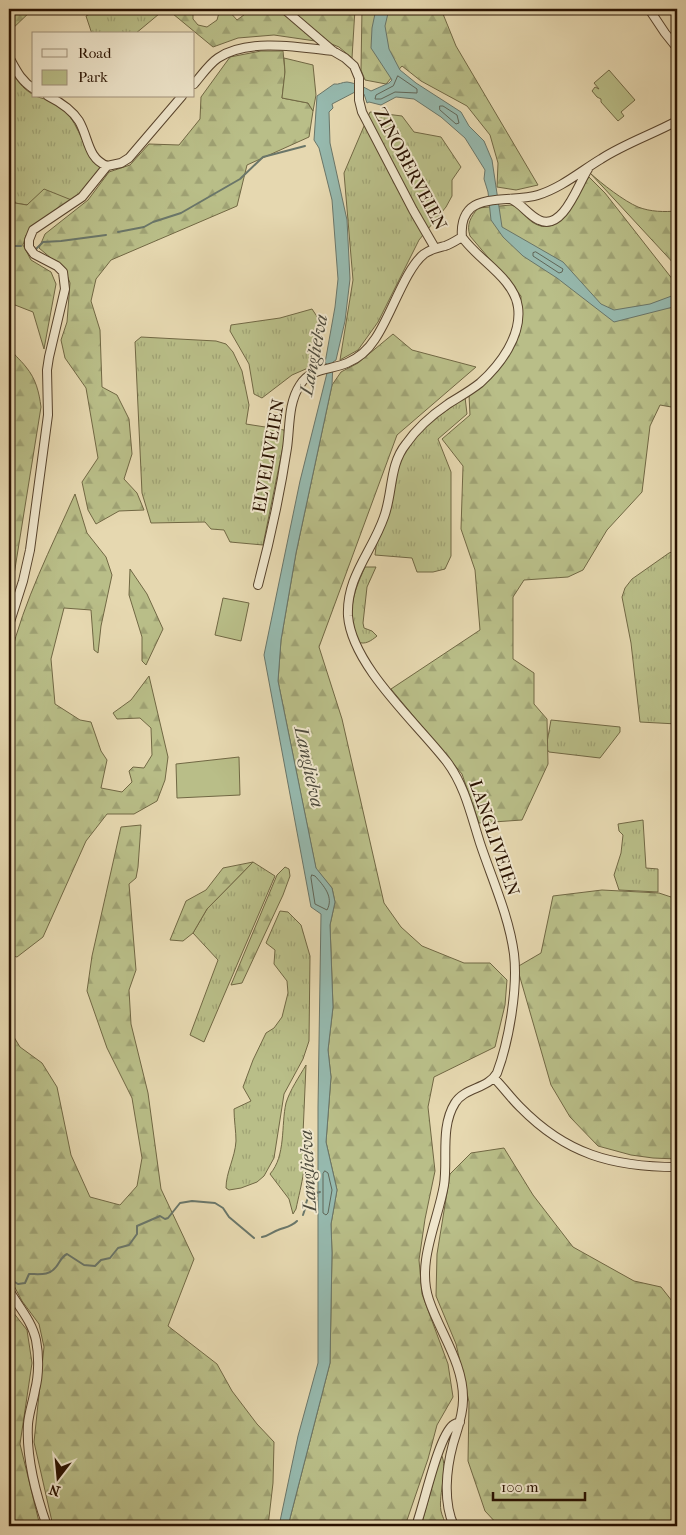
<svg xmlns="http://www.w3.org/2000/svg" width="686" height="1535" font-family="'IM FELL French Canon',serif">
<defs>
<pattern id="grass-tufts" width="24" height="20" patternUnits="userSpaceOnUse" patternTransform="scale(1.25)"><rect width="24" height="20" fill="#b9be88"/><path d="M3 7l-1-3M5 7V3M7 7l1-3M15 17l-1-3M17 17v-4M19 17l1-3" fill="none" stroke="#9fa274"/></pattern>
<pattern id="forest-firs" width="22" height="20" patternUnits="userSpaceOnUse" patternTransform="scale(1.25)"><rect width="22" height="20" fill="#b9be88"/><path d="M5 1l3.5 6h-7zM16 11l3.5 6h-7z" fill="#9fa274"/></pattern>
</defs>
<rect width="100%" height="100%" fill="#e6d8b0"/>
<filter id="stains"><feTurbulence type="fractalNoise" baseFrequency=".004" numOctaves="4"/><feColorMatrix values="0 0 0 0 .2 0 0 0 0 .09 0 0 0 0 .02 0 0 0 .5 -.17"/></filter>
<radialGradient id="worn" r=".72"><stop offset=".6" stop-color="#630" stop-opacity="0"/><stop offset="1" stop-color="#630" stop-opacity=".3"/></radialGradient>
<path fill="url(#grass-tufts)" stroke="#716844" d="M99,9H165L135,34H92L86,16Z
M9,67C15,78 22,89 34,95C42,100 55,99 64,109C81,127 83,153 102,168L74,201L27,205L15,203L11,184L9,181Z
M370,112L402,116L414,132L441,137L461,167L452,180V196L446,207L419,240L378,322L358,350L340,360L353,280L344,173Z
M312,309L322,324L315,365L292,375L262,398L254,394L249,364L230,331L231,325L280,318Z
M141,337L216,341L226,344L233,352L242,371L249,405L246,424L284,430L285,437L263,545L230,542L224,530L211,529L205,522L151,523L142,493L135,342Z
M465,397L467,414L438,439L451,472V556L445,569L433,572H417L412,558L375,555L377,539L401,458L411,441L428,424Z
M677,550V724L640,722L631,643L622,597L625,588L632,579L669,553Z
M365,567H376L367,587L363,623L364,628L372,631L377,636C371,641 365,645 358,642C347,611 352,596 365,567Z
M551,720L620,727V732L600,758L549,752L546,748Z
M643,820L646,868L658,869V892L619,890L614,875L621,853L623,835L619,831L618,824Z
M253,862L275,876L204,1042L190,1035L218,960L193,933L207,909Z
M280,911L288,912L301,925L310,956L309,1041L303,1059L284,1094L274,1158L264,1176L257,1182L241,1188L229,1190L226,1188C226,1172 235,1158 236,1141C236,1131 234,1120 234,1109L251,1101L243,1087L253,1060L266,1033L274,1028L282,1017L288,993L287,981L274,964L275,950L266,943Z
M306,1065L303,1134C309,1159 301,1185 296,1209L293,1214L289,1199L270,1174C286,1156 281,1125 286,1103C290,1090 299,1077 306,1065Z"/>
<path fill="url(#forest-firs)" stroke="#716844" d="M9,9H33L9,32Z
M167,9H193V19L198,25L207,27L217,20L220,9L228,10L237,20L252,9H355L352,58L339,47L329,43L274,35L238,38L213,47Z
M362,9H441L456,46L538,185L516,190L497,187L498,163L490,135L467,106L421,81L402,66L386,84L365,80L361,70Z
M261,51H283L285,72L282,98L308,103L313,111L309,137L247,165L237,206L111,260L96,279L91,301L100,330L102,387L117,395L129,419L132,454L124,479L137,493L144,510L119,511L96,524L88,510L82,482L98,458L86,388L65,358L61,340L67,322L70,283L65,270L39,248L45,234L88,200L109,172L130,165L149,144L179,145L200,119L201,97L230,57Z
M590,173C602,184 624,201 638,207C651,212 664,212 677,211V267Z
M589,177L605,193L677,285V408L660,405L650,426L642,492L607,530L583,570L568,577L524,580L513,597V659L534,673V704L547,719L548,764L522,820L479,823L462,774L391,689L480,630L475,570L461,529L463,466L442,439L470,415L469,395L495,373L519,336L521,296L470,236C466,224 471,217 478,208L511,205C520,207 524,216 532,222C561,241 576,195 589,177Z
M9,181L11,184L15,203L27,205L44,189L74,201L26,235L23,245L31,260L51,272L56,284L44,349L33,312L15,305L9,312Z
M393,334L412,350L476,367L397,435L319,647L342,719L384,903L401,927L422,946L464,963H490L507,980L505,1005L495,1047L434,1077L428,1107L435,1171L425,1219L419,1260L422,1294L448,1364L453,1397L437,1425L428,1459L405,1526H288L330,1363L332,1253L331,1224L337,1190L326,1142L331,1077L328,1050L333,1007L330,925L335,902L332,888L316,869L278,681L281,640L296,553L332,385L341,372L358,363Z
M9,345C12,354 20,359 26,367C36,379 39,392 41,407L9,606Z
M75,494L87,533L106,557L112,575L101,626L98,653L94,650L91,610L64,608L51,659L55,704L80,720L91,722L101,751L107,760L101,788L122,792L132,782L129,771L133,767L144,768L152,755L151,728L140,718L117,719L113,713L131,700L149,676L168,757L165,780L157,801L134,814H107L86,841L43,937L17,957L9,955L10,658C24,600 51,548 75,494Z
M130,569L147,594L163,629L146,665L142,661V637L129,595Z
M141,825L138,867L136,878L129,884L136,970L129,990L131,1024L148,1093L161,1189L194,1259L168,1326L217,1364L232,1391L257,1424L274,1442L273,1483L268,1526H53L34,1442L44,1347L39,1324L22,1301L12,1282L9,1241V1029L20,1047L42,1063L57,1087L71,1155L90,1197L120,1205L137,1186L142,1158L132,1098L107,1048L87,991L92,956L121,827Z
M253,862L207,909L193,933L183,941L170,940L186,901L206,890L223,868Z
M285,867L289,869L290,876L283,895L242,983L231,985L277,875Z
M602,890L659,893L677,899V1159L653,1158L631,1155L598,1146L570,1117L551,1085L517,967L541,953L553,896Z
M504,1148L533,1195L573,1247L634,1281L661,1287L672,1301L674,1320L677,1321V1526H499L485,1511L468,1461L469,1402L456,1344L436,1296L437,1254L450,1174L471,1153Z
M9,1307L27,1330L32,1363L20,1444L40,1526H9Z
M441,1454C449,1469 438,1493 441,1511C442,1516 445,1521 446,1526H421Z"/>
<path fill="#b9be88" stroke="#716844" d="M284,58L313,65L316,95L313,111L308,103L282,98L285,72Z
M609,70L635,100L621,112L624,116L618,121L601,102V99L597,97L592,91L595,87L599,89L594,83Z
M223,598L249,603L241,641L215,635Z
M239,757L240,795L177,798L176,764Z"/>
<path fill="#96b9ae" stroke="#6a7669" d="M376,9H389L385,26L389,49L400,70L416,83L461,112L469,126L484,141L492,160L502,227L563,262L601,304L614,310L650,304L677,294V306L614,322L557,278L523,256L503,237L491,220L488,192L484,179L485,170L465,138L441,117L414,99L396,97L381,105L369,102L367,103L364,94L355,92L332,104L333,108L329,112L330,143L347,220L350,279L345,321L336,360L333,362L332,385L296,553L281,640L278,681L316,868L332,888L335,902L330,925L333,1007L328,1050L331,1077L326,1142L337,1190L331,1224L332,1253L330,1363L288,1526H279L298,1436L318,1363V1107L321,914L311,907L264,655L300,481L327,373V364L325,363L335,307L338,279L332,200L319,148L314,140L317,96L334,84C339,85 342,82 347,82C355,83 364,87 371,91L389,83L392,80L371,48L372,28Z"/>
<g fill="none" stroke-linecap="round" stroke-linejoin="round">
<path stroke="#606658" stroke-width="1" d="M398,76L417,89V93L395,92L381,99H375L376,95L393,86Z
M440,106H443L457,115L459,123L456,124L440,110Z
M536,252L563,269L562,272L559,273L533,256V253Z
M312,875L315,876C324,886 334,897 327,910L315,904L311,878Z
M325,1171L328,1173L332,1190L328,1213L326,1215L323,1213V1174Z"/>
<path stroke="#6a7669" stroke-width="2" d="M118,232L144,227L153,222L181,213L240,179L263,157L305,146
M9,246H21
M36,249L43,242L61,241L106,235
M303,1215C308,1202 303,1196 320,1192
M262,1237C269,1236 272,1232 278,1230C286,1227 291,1227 297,1221
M9,1283L13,1281L18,1284L25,1283L29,1274C40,1274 49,1276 56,1267C60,1262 61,1257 67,1254L84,1265L95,1266L101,1260L110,1258L118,1248L129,1245L137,1234V1226L160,1216L165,1219L168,1218L180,1203L192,1201L215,1203L223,1208L229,1217L254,1238"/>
<g stroke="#58442d" stroke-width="10">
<path id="minor" d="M284,9L333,51L345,58L354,66L359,78V100L362,112L413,210L435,248
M649,9L665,33L677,48
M9,57C16,70 21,81 34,89
M194,84C201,76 209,64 218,58C247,38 299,47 333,51
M48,96C60,102 72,110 79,121C89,138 87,158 107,166L121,163L129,158L182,96
M511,199C522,204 528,215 539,220C563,232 578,184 588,169
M462,237C461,227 463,215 471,208C485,196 520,201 538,195C561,188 581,171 601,159C624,144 653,134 677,121
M258,585C270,540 280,494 287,448C290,427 288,403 300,385C310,368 330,370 347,363C359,358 368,350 375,339C391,316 405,269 424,254C431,249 437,248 445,246C451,244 457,240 462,237
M9,625L23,581L30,550L48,415L47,370L49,357L65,289L63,272L57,266L34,254L29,247V240L33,230L82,197L107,166
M494,1078C503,1087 510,1097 520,1107C566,1154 612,1167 677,1167
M9,1290C18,1306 32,1321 36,1340C39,1355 39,1375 35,1390C33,1402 29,1412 28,1424C26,1458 36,1495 47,1526
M416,1526C424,1505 438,1437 453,1425C454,1424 459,1422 460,1422
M454,1526C443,1502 446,1470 453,1444C457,1430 463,1416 463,1400C464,1364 440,1333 429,1300C416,1263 438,1221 444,1185C448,1159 440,1127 455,1103C465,1087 488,1089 497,1073C509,1041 518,988 514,954C509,916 492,879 480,843C471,815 465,786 447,762C417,723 352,666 348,616C346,577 372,552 384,517C393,493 389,465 406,444C417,428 432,415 448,404C459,397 470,391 480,383C500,365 522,336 518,307C514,278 478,260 462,237"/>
</g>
<use href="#minor" stroke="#efe6cc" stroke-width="8"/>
</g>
<g text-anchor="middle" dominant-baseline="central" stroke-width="4" stroke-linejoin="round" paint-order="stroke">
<g font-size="18" fill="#291201" stroke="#efe6cc">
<text transform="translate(410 169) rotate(62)">ZINOBERVEIEN</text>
<text transform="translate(269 456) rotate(-80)">ELVELIVEIEN</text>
<text transform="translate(494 838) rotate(71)">LANGLIVEIEN</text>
</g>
<g font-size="19" font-style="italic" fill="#4f4c3e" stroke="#efe6cc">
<text transform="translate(314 355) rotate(-79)">Langlielva</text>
<text transform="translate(309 767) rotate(78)">Langlielva</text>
<text transform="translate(308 1171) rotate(-93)">Langlielva</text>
</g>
</g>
<rect width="686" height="1535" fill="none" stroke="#e6d8b0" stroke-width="30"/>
<rect x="10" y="10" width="666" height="1515" fill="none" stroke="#291201" stroke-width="2.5"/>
<rect x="15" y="15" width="656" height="1505" fill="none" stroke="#291201"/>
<rect x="32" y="32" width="162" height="65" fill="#efe6cc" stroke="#a0917b"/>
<rect x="42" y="49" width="25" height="8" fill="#efe6cc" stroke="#a0917b"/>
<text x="78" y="58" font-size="15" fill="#291201">Road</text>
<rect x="42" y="70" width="25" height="15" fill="#b9be88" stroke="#a0917b"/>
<text x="78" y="82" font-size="15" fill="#291201">Park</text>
<g transform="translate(58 1478) rotate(196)" stroke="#efe6cc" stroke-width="4" paint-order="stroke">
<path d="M0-4L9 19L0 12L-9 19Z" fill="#291201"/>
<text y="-8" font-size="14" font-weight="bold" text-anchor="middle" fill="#291201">N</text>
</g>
<path d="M493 1492v8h92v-8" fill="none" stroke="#291201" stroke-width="2.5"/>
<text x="501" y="1492" font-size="15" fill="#291201" stroke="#efe6cc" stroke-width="4" paint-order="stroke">100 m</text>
<rect width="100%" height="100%" filter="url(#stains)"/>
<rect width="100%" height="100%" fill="url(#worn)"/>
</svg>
